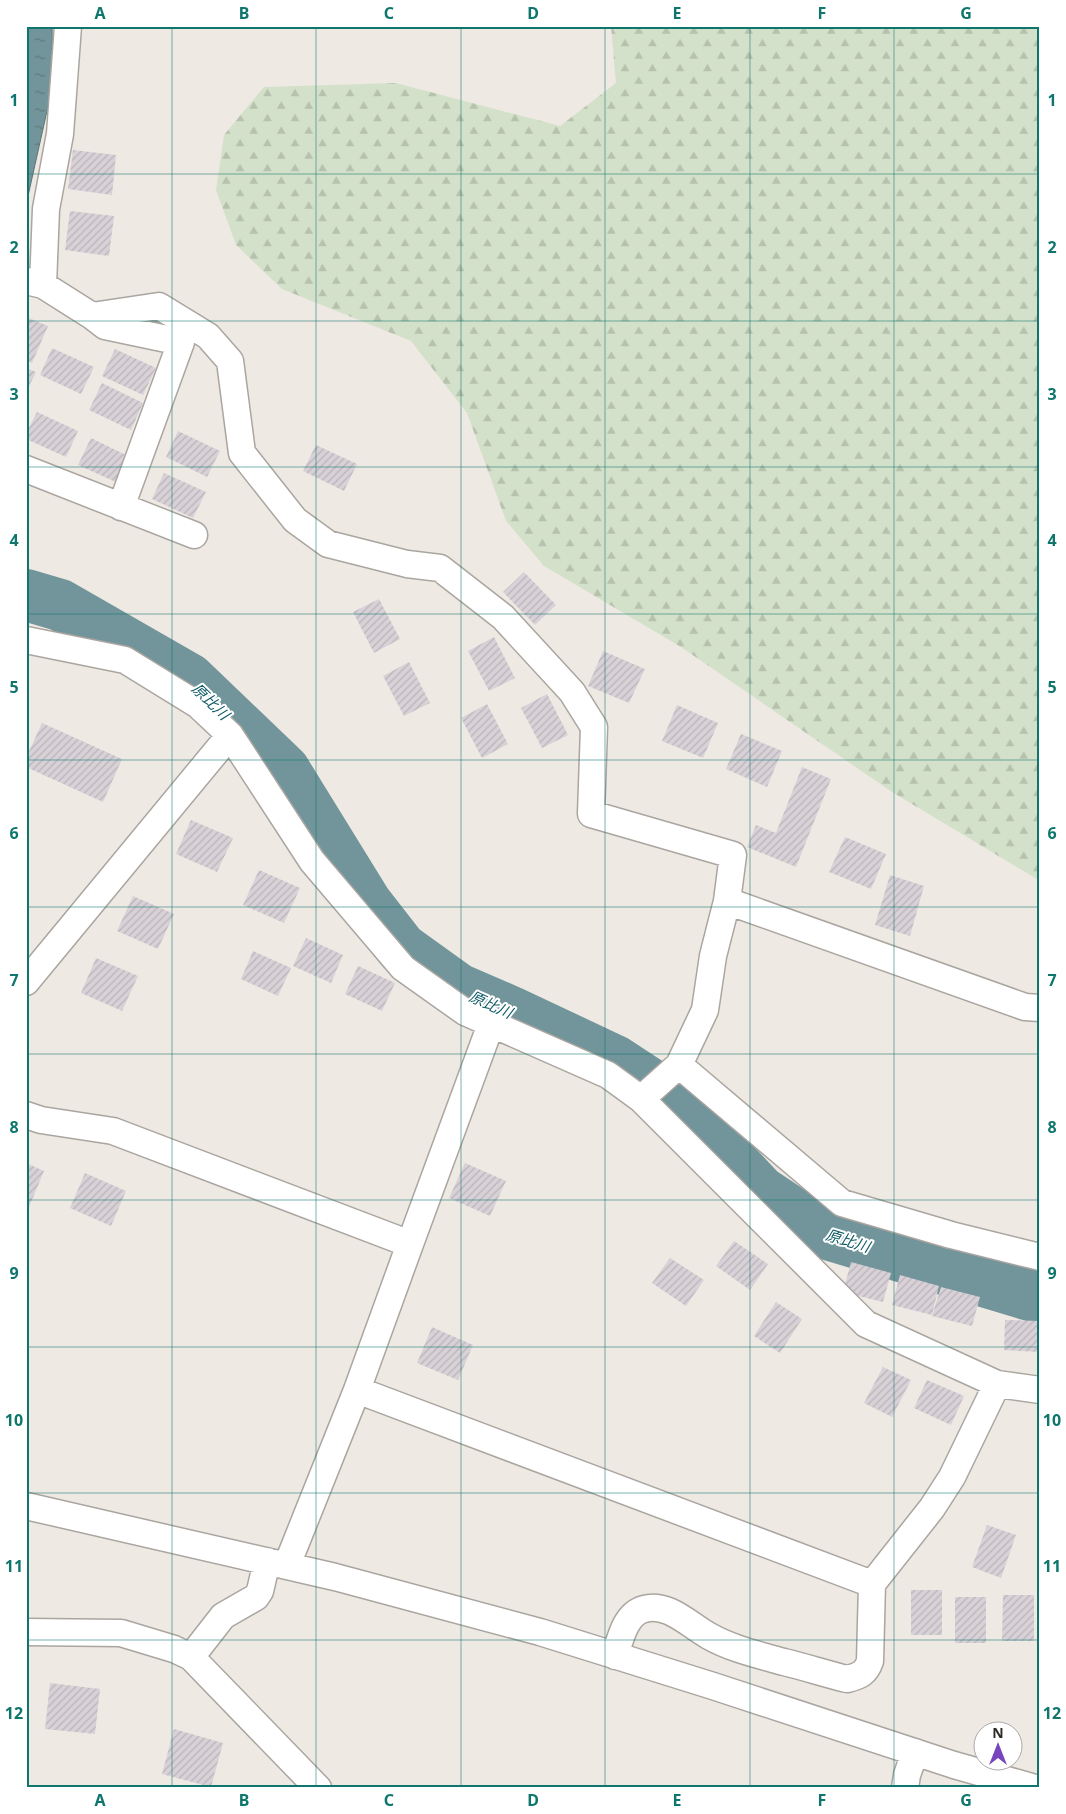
<svg xmlns="http://www.w3.org/2000/svg" width="1066" height="1814" font-family="'Noto Sans','Noto Sans JP',sans-serif">
<defs>
<pattern id="forest-firs" width="22" height="20" patternUnits="userSpaceOnUse" patternTransform="scale(1.25)"><rect width="22" height="20" fill="#d4e1ca"/><path d="M5 1l3.5 6h-7zM16 11l3.5 6h-7z" fill="#b6c1ae"/></pattern>
<pattern id="water-ripples" width="26" height="14" patternUnits="userSpaceOnUse" patternTransform="scale(1.25)"><rect width="26" height="14" fill="#71959a"/><path d="M2 4q2-2 4 0t4 0M15 11q2-2 4 0t4 0" fill="none" stroke="#5d7a7e"/></pattern>
<pattern id="building-hatch" width="6" height="6" patternUnits="userSpaceOnUse" patternTransform="scale(1.25)"><rect width="6" height="6" fill="#d8d2d8"/><path d="M-1 1l2-2M0 6l6-6M5 7l2-2" fill="none" stroke="#bab4b9"/></pattern>
</defs>
<rect width="100%" height="100%" fill="#efe9e3"/>
<path fill="url(#forest-firs)" d="M611,26H1040V881L892,792L681,647L544,566L506,521L467,413L411,341L282,289L236,245L216,190L224,135L264,87L396,83L560,126L616,83Z"/>
<path fill="url(#water-ripples)" stroke="#5c7578" d="M26,26H52L53,84L26,205Z"/>
<g fill="none" stroke-linecap="round" stroke-linejoin="round">
<path stroke="#71959a" stroke-width="52" d="M26,595L60,605L189,679L284,770L366,903L401,948L458,989L511,1012L615,1061L673,1099L761,1192L821,1232L1040,1298"/>
</g>
<path fill="url(#building-hatch)" d="M73,150L116,155L112,195L68,189Z
M70,211L114,216L109,256L65,250Z
M26,317L48,326L32,363L26,360Z
M52,348L94,367L81,394L40,375Z
M115,349L156,368L143,395L102,376Z
M26,368L36,372L26,392Z
M102,383L143,403L131,430L89,410Z
M37,412L78,431L66,457L26,439V434Z
M178,431L220,451L207,477L166,457Z
M91,438L132,458L120,484L78,465Z
M316,445L357,464L344,491L303,471Z
M164,473L206,492L193,518L152,499Z
M524,572L556,605L535,625L503,592Z
M379,599L400,639L374,653L353,612Z
M494,637L515,678L489,691L468,651Z
M603,651L645,669L629,703L588,686Z
M409,662L430,703L404,716L383,676Z
M547,694L568,735L542,748L521,708Z
M487,704L508,744L482,758L461,718Z
M677,705L718,723L703,758L662,741Z
M42,723L122,759L103,802L26,767V758Z
M741,734L782,751L767,787L726,769Z
M802,767L831,779L796,867L747,847L756,825L776,833Z
M191,820L233,838L217,872L176,854Z
M845,837L886,854L871,889L829,872Z
M259,870L300,888L284,923L243,905Z
M890,875L924,886L910,936L875,925Z
M133,896L174,914L158,949L117,931Z
M306,938L343,955L331,983L293,966Z
M253,951L291,968L278,996L241,979Z
M96,958L138,976L122,1011L81,993Z
M358,966L395,983L382,1011L345,994Z
M26,1163L44,1171L29,1207L26,1205Z
M465,1163L506,1181L490,1216L449,1198Z
M85,1173L126,1191L111,1226L70,1208Z
M734,1241L768,1264L750,1290L716,1266Z
M670,1258L704,1280L686,1306L652,1283Z
M851,1262L891,1273L883,1302L843,1292Z
M900,1275L939,1286L932,1315L892,1305Z
M941,1287L980,1297L972,1326L932,1316Z
M776,1302L802,1319L780,1353L754,1336Z
M1005,1320L1040,1321V1352L1004,1350Z
M432,1327L473,1345L458,1380L417,1363Z
M883,1367L911,1380L892,1417L864,1403Z
M927,1380L964,1396L951,1425L914,1408Z
M987,1525L1016,1535L1001,1578L972,1567Z
M911,1590H942V1635H911Z
M1003,1595H1034V1641H1002Z
M955,1597H986V1643H955Z
M50,1683L100,1689L95,1734L45,1729Z
M174,1729L223,1743L211,1787L162,1774Z"/>
<g fill="none" stroke-linecap="round" stroke-linejoin="round">
<g stroke="#aba5a0" stroke-width="29">
<path id="minor" d="M26,281L43,285L92,316L159,306L208,336L230,361L242,453L295,520L328,544L407,564L440,568L503,617L572,692L594,727L591,814L733,855L727,901L1025,1007L1040,1008
M43,285L46,209L60,134L68,26
M92,316L105,326L181,342L121,507
M26,469L194,535
M26,640L125,660L198,705L230,735L312,861L403,968L465,1012L608,1075L641,1099L866,1324L997,1384L1040,1390
M26,982L230,735
M679,1065L705,1010L713,956L727,901
M641,1099L679,1065L842,1203L951,1235L1040,1257
M26,1115L41,1120L113,1131L410,1244L357,1390L287,1565
M410,1244L491,1024
M357,1390L872,1584
M26,1506L335,1577L540,1632L713,1686L954,1765L1035,1788
M26,1632L121,1633L174,1649L191,1657L318,1788
M615,1656C620,1640 625,1614 644,1609C668,1602 689,1625 709,1636C732,1649 759,1655 784,1662C805,1667 826,1674 847,1679C860,1676 866,1673 870,1661L872,1584L932,1508L952,1477L997,1384
M191,1657L223,1616L256,1597L260,1591L267,1561
M905,1788L907,1775L915,1752"/>
</g>
<use href="#minor" stroke="#fff" stroke-width="26"/>
</g>
<path fill="none" stroke="#0f766e" stroke-width="1" stroke-opacity="0.55" d="M172,26V1788M316,26V1788M461,26V1788M605,26V1788M750,26V1788M894,26V1788M26,174H1040M26,321H1040M26,467H1040M26,614H1040M26,760H1040M26,907H1040M26,1054H1040M26,1200H1040M26,1347H1040M26,1493H1040M26,1640H1040"/>
<g text-anchor="middle" dominant-baseline="central" stroke-width="4" stroke-linejoin="round" paint-order="stroke">
<g font-size="15" font-style="italic" fill="#0e5b66" stroke="#fff">
<text transform="translate(211 701) rotate(44)">原比川</text>
<text transform="translate(491 1004) rotate(24)">原比川</text>
<text transform="translate(848 1240) rotate(17)">原比川</text>
</g>
</g>
<rect width="1066" height="1814" fill="none" stroke="#ffffff" stroke-width="55"/>
<g transform="translate(998 1746)"><circle r="24" fill="#ffffff" stroke="#abaaa9"/>
<path d="M0-4L9 19L0 12L-9 19Z" fill="#7745bd"/>
<text y="-8" font-size="14" font-weight="bold" text-anchor="middle" fill="#2c2a28">N</text>
</g>
<rect x="28" y="28" width="1010" height="1758" fill="none" stroke="#0f766e" stroke-width="2"/>
<g font-size="16" text-anchor="middle" font-weight="bold" fill="#0f766e">
<text x="100" y="19">A</text>
<text x="244" y="19">B</text>
<text x="389" y="19">C</text>
<text x="533" y="19">D</text>
<text x="677" y="19">E</text>
<text x="822" y="19">F</text>
<text x="966" y="19">G</text>
<text x="14" y="106">1</text>
<text x="1052" y="106">1</text>
<text x="14" y="253">2</text>
<text x="1052" y="253">2</text>
<text x="14" y="400">3</text>
<text x="1052" y="400">3</text>
<text x="14" y="546">4</text>
<text x="1052" y="546">4</text>
<text x="14" y="693">5</text>
<text x="1052" y="693">5</text>
<text x="14" y="839">6</text>
<text x="1052" y="839">6</text>
<text x="14" y="986">7</text>
<text x="1052" y="986">7</text>
<text x="14" y="1133">8</text>
<text x="1052" y="1133">8</text>
<text x="14" y="1279">9</text>
<text x="1052" y="1279">9</text>
<text x="14" y="1426">10</text>
<text x="1052" y="1426">10</text>
<text x="14" y="1572">11</text>
<text x="1052" y="1572">11</text>
<text x="14" y="1719">12</text>
<text x="1052" y="1719">12</text>
<text x="100" y="1806">A</text>
<text x="244" y="1806">B</text>
<text x="389" y="1806">C</text>
<text x="533" y="1806">D</text>
<text x="677" y="1806">E</text>
<text x="822" y="1806">F</text>
<text x="966" y="1806">G</text>
</g>
</svg>
